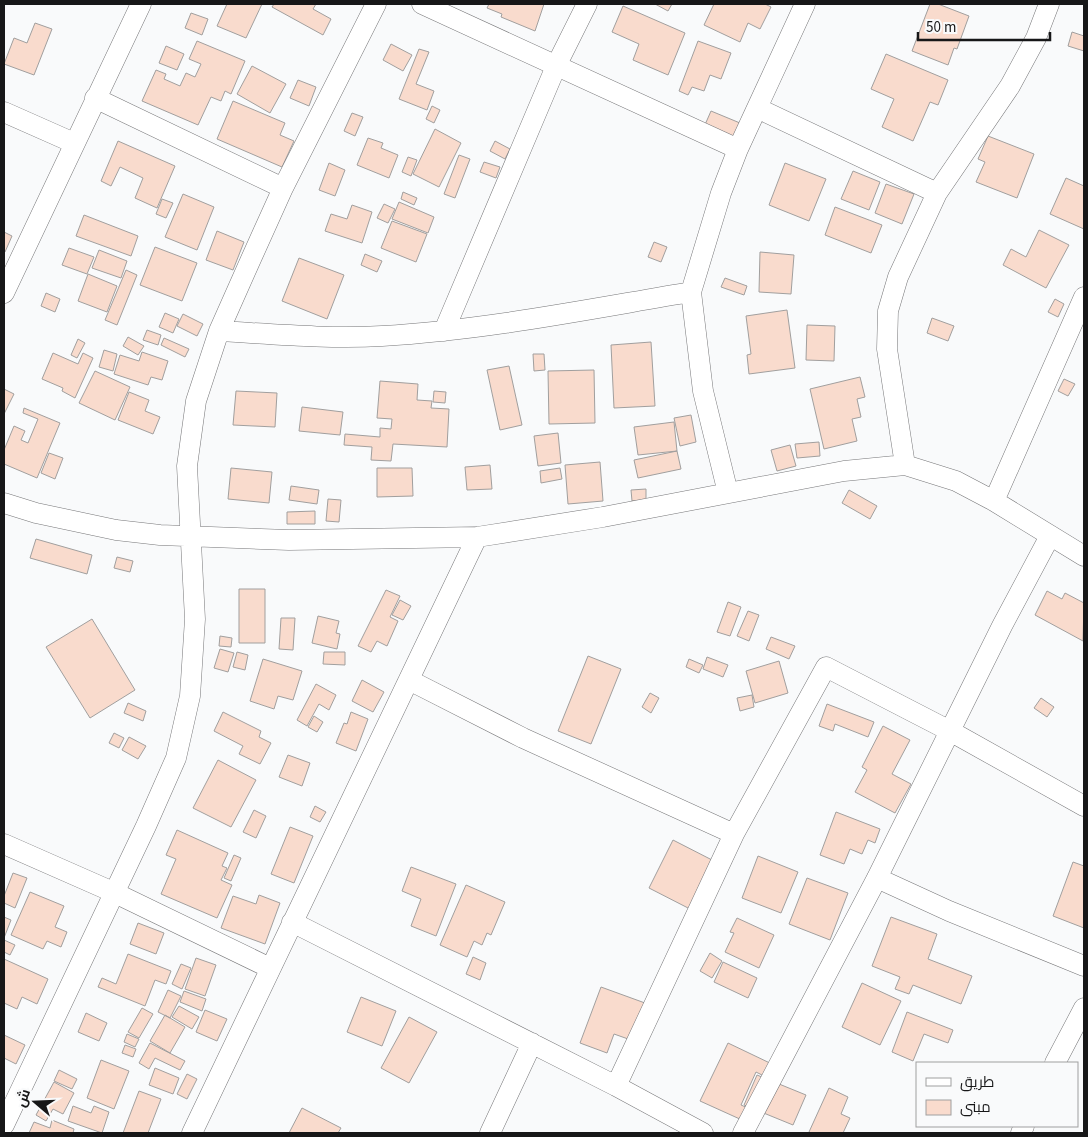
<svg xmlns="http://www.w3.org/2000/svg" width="1088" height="1137" font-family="'Source Sans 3',Cairo,sans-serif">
<rect width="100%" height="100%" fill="#f9fafb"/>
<path fill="#f9dbcd" stroke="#a19f9e" d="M227,4H262L246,38L217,26Z
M274,4H316L313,9L331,19L323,35L272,7Z
M489,4H544L535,31L501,17L502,14L487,8Z
M655,4H672L668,11Z
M714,4H765L771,7L760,29L748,23L740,42L704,25Z
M930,4H938L969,16L957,49L954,48L948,65L912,51Z
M623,6L685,33L668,75L633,60L639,44L612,32Z
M191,13L208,19L202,35L185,28Z
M35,23L52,29L34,75L4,64L14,38L27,43Z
M1072,32L1084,36V51L1068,46Z
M197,41L245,61L231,94L225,91L221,101L211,97L198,125L142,101L156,70L166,74L164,79L180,86L186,73L195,77L201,64L189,59Z
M698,41L731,53L721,79L710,75L704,91L692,87L688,95L679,91Z
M391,44L412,55L403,71L383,60Z
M166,46L184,54L177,70L159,63Z
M419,49L429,52L416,84L434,91L427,110L399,99Z
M886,54L948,80L938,105L930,102L913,141L882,127L894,99L871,89Z
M252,66L286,84L270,113L237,94Z
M298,80L316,87L309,106L290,98Z
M233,101L285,123L280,135L294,141L282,167L217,139Z
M432,106L440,110L434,123L426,119Z
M711,111L740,123L733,139L704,127Z
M352,113L363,117L355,136L344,131Z
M435,129L461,143L439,187L413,174Z
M988,136L1034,154L1017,198L976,182L985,162L978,159Z
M368,138L383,143L381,148L398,155L389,178L357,165Z
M118,141L175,166L157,208L135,198L143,178L120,167L111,186L101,181Z
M495,141L510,149L505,159L490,151Z
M459,155L470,159L455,198L444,194Z
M408,157L417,160L411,176L402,172Z
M484,162L500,167L496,178L480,172Z
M329,163L345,170L335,196L319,190Z
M785,163L826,179L809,221L769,205Z
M853,171L880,182L869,210L841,199Z
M1066,178L1084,186V229L1050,214Z
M886,184L914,194L902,224L875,213Z
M403,192L417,198L414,205L401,199Z
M183,194L214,207L197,250L165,237Z
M162,199L173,203L166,218L156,214Z
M399,202L434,217L428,233L392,219Z
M384,204L395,209L388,223L377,218Z
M352,205L372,212L362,243L325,231L331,214L347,219Z
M835,207L882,225L871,253L825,235Z
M84,215L138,236L131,256L76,236Z
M392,221L427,234L416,262L381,248Z
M1039,230L1069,245L1046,288L1003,265L1011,249L1026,257Z
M217,231L244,242L233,270L206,260Z
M4,232L12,236L5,252L4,251Z
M654,242L667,247L661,262L648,257Z
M155,247L197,263L182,301L140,285Z
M69,248L94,257L87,274L62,265Z
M99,250L127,261L121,278L92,268Z
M760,252L794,255L791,294L759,292Z
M365,254L382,261L377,272L361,265Z
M299,258L344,275L327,319L282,301Z
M126,270L137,275L117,325L105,320Z
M88,274L117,286L107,312L78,301Z
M725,278L747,286L744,295L721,287Z
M46,293L60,299L55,312L41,306Z
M1055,299L1064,304L1058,317L1048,312Z
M787,310L795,368L749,374L747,355L751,354L746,316Z
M165,313L179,319L173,333L159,327Z
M183,314L203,324L197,336L177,326Z
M932,318L954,326L948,341L927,333Z
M807,325L835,326L834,361L806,360Z
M147,330L161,335L158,345L143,340Z
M128,337L144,346L138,355L123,346Z
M164,338L189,349L185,357L161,345Z
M78,339L85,343L77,358L71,355Z
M651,342L655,406L614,408L611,345Z
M104,350L117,354L113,371L99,367Z
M142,352L168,361L162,380L151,377L148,385L114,374L120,355L139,361Z
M53,353L78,364L83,353L93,358L75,398L62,391L63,388L42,379Z
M533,354H544L545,370L534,371Z
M509,366L522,425L500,430L487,370Z
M594,370L595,423L549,424L548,371Z
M95,371L130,387L115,420L79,403Z
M860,377L865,397L857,399L861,417L852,419L857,441L824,449L810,389Z
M1064,379L1075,384L1068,396L1058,391Z
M380,381L418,384L417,400L432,401L431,408L449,409L447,447L393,444L391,461L371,460L372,447L344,445L345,434L380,437V428L391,429L392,419L377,418Z
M4,389L14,394L4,414Z
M236,391L277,393L275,427L233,425Z
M434,391L446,392L445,403L433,402Z
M129,392L149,400L145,411L160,417L153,434L118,420Z
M302,407L343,412L340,435L299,431Z
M24,408L60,423L37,478L4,464V450L14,426L25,431L21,440L28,443L38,419L23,413Z
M691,415L696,442L680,446L674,418Z
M674,422L677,451L638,455L634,427Z
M558,433L561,463L538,466L534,436Z
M819,442L820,456L797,458L795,444Z
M790,445L796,466L777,471L771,450Z
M677,451L681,469L638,478L634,460Z
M49,453L63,458L55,479L41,473Z
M600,462L603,501L568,504L565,465Z
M490,465L492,489L467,490L465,467Z
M231,468L272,472L269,503L228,499Z
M377,468H412L413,496L377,497Z
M560,468L562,479L541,483L540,471Z
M291,486L319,490L317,504L289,500Z
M646,489V500L632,501L631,490Z
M849,490L877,506L870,519L842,503Z
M328,499L341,500L339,522L326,521Z
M315,511V524H287V512Z
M36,539L92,555L87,574L30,558Z
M117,557L133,561L130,572L114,568Z
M239,589H265V643H239Z
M386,590L400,596L390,617L398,621L387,646L377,641L371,652L358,646Z
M1047,591L1062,599L1065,593L1084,603L1083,641L1035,615Z
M400,600L411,606L403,620L392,615Z
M728,602L741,607L730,636L717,632Z
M748,611L759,615L749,641L737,636Z
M318,616L339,621L336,633L340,634L337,649L312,643Z
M281,618H295L293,650L279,649Z
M92,619L135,690L90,718L46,647Z
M220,636L232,638L231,647L219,646Z
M771,637L795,646L789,659L766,649Z
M220,649L234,653L228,672L214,668Z
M237,652L248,655L245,670L233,667Z
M324,652H345V665L323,664Z
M588,656L621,669L591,744L558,731Z
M707,657L728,665L723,677L703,669Z
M263,659L302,671L293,700L278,696L274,709L250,701Z
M689,659L703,665L699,673L686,667Z
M779,661L788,693L755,703L746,671Z
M362,680L384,692L373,712L352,701Z
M316,684L336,695L329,710L319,704L307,726L297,720Z
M650,693L659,698L651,713L642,707Z
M752,695L754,707L740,711L737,698Z
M1041,698L1054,707L1047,717L1034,708Z
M128,703L146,711L143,721L124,713Z
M827,704L874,722L868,737L835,724L833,731L819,726Z
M223,712L261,731L259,737L271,743L260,764L239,754L243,746L214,731Z
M351,712L368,719L356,751L336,743L344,723L347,724Z
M314,716L323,722L317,732L308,727Z
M883,726L910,740L892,774L911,784L895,813L855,792L867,770L862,767Z
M114,733L124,738L119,748L109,743Z
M129,737L146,746L138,759L122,750Z
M288,755L310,763L302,786L279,777Z
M218,760L256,780L231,827L193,808Z
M315,806L326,812L320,822L310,817Z
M254,810L266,816L256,838L243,832Z
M836,812L880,829L875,843L868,840L862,854L850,849L844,864L820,855Z
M290,827L313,836L294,883L271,874Z
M177,830L228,853L222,866L227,868L221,880L232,885L217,918L161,894L176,859L166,855Z
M673,840L714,861L690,909L649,888Z
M234,855L241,858L231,881L224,878Z
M758,856L798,872L781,913L742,898Z
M1073,862L1084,866V928L1053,916Z
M411,867L456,884L436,936L411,926L421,899L402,891Z
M13,873L27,878L15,908L4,903V896Z
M807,878L848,893L830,940L789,924Z
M466,885L505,902L491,935L487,933L482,945L474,941L467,957L440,945Z
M30,892L64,906L55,927L67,932L61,947L47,941L43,949L11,935Z
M259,895L280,903L265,944L221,928L233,896L256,904Z
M4,917L11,920L4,938Z
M891,917L937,934L928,959L972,976L961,1004L913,985L909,994L895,989L900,977L872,966Z
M737,918L774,935L759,968L725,952L734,933L730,932Z
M138,923L164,933L156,954L130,944Z
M4,940L15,945L10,955L4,952Z
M710,953L722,961L712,978L700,971Z
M128,954L171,971L166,984L155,980L145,1006L98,987L102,978L116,984Z
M473,957L486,963L480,980L466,974Z
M196,958L216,965L205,996L185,989Z
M4,959L48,979L37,1004L22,997L17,1009L4,1003Z
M723,962L757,978L748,998L714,982Z
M181,964L191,968L182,989L172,984Z
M862,983L901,1001L880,1045L842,1027Z
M601,987L645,1003L631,1040L614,1034L607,1053L580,1043Z
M168,990L181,996L170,1018L158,1012Z
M184,991L206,999L202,1011L180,1002Z
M361,997L396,1011L382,1046L347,1032Z
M179,1006L199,1017L192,1029L172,1017Z
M142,1008L153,1014L139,1038L128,1032Z
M205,1010L227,1019L217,1041L196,1032Z
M907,1012L953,1030L948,1043L924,1034L913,1061L892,1052Z
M86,1013L107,1023L99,1041L78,1032Z
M165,1015L185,1027L170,1053L150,1041Z
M409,1017L437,1032L409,1083L381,1068Z
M127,1034L139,1039L135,1047L124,1042Z
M4,1035L25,1045L16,1064L4,1058Z
M150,1043L185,1061L180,1070L155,1058L149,1069L139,1063Z
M728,1043L774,1065L768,1078L756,1072L741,1105L748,1108L742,1120L700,1101Z
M125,1045L136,1049L133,1057L122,1053Z
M101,1060L129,1071L114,1109L87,1098Z
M155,1068L179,1078L173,1094L149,1085Z
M59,1070L77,1079L72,1089L54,1081Z
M187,1074L197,1079L187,1099L177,1094Z
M757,1075L806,1095L793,1125L744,1105Z
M54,1082L74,1093L63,1114L53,1109L46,1121L36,1115Z
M829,1088L848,1097L841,1114L850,1118L843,1133H812L809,1132Z
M139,1091L161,1099L148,1133H123Z
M73,1106L91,1113L94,1106L109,1112L102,1133L68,1121Z
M302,1108L341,1128L338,1133H289Z
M52,1120L74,1129L73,1133H29L34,1122L50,1128Z"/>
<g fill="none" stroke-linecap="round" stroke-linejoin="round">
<g stroke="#777779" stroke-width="21">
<path id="street" d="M422,4L738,149
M95,98L283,188
M757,108L937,193
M4,112L74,143
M4,293L141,4
M219,331C273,334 328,339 382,336C486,330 589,309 691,292
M444,331L557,64L587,4
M905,465L887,349L888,311L898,277L937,193L1010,86L1036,38L1049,4
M728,493L703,391L691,292L721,193L738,149L805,4
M994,501L1084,297
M4,503L36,513L116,530L160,535L289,540L477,537L603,517L844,471L905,465L956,481L994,501L1084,556
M409,680L523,738L734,834
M4,844L113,892L270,968
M877,878L949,911L1084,966
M292,922L616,1086L703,1133
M1055,1063L1084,1008
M616,1086L734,834L826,667L950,731L1084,806
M4,1125L146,826L176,758L190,696L195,619L187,466L196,401L219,331L251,259L283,188L376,4
M192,1133L477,537
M490,1133L532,1043
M743,1133L877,878L1002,626L1050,536
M1021,1133L1024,1126"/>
</g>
<use href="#street" stroke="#fff" stroke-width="20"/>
</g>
<rect width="1088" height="1137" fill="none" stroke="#171718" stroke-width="10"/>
<rect x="916" y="1062" width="162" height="65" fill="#f9fafb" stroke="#9f9fa0"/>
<rect x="926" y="1078" width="25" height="8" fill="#ffffff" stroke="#9f9fa0"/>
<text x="960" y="1087" font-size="15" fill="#171718">طريق</text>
<rect x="926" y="1100" width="25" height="15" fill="#f9dbcd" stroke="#9f9fa0"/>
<text x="960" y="1112" font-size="15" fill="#171718">مبنى</text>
<g transform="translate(35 1102) rotate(289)" stroke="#f9fafb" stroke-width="4" paint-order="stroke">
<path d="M0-4L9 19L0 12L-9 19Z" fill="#171718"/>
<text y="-8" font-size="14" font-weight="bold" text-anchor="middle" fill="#171718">ش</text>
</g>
<path d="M918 32v8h132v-8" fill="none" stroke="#171718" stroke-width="2.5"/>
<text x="926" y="32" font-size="15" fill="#171718" stroke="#f9fafb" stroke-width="4" paint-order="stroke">50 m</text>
</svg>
